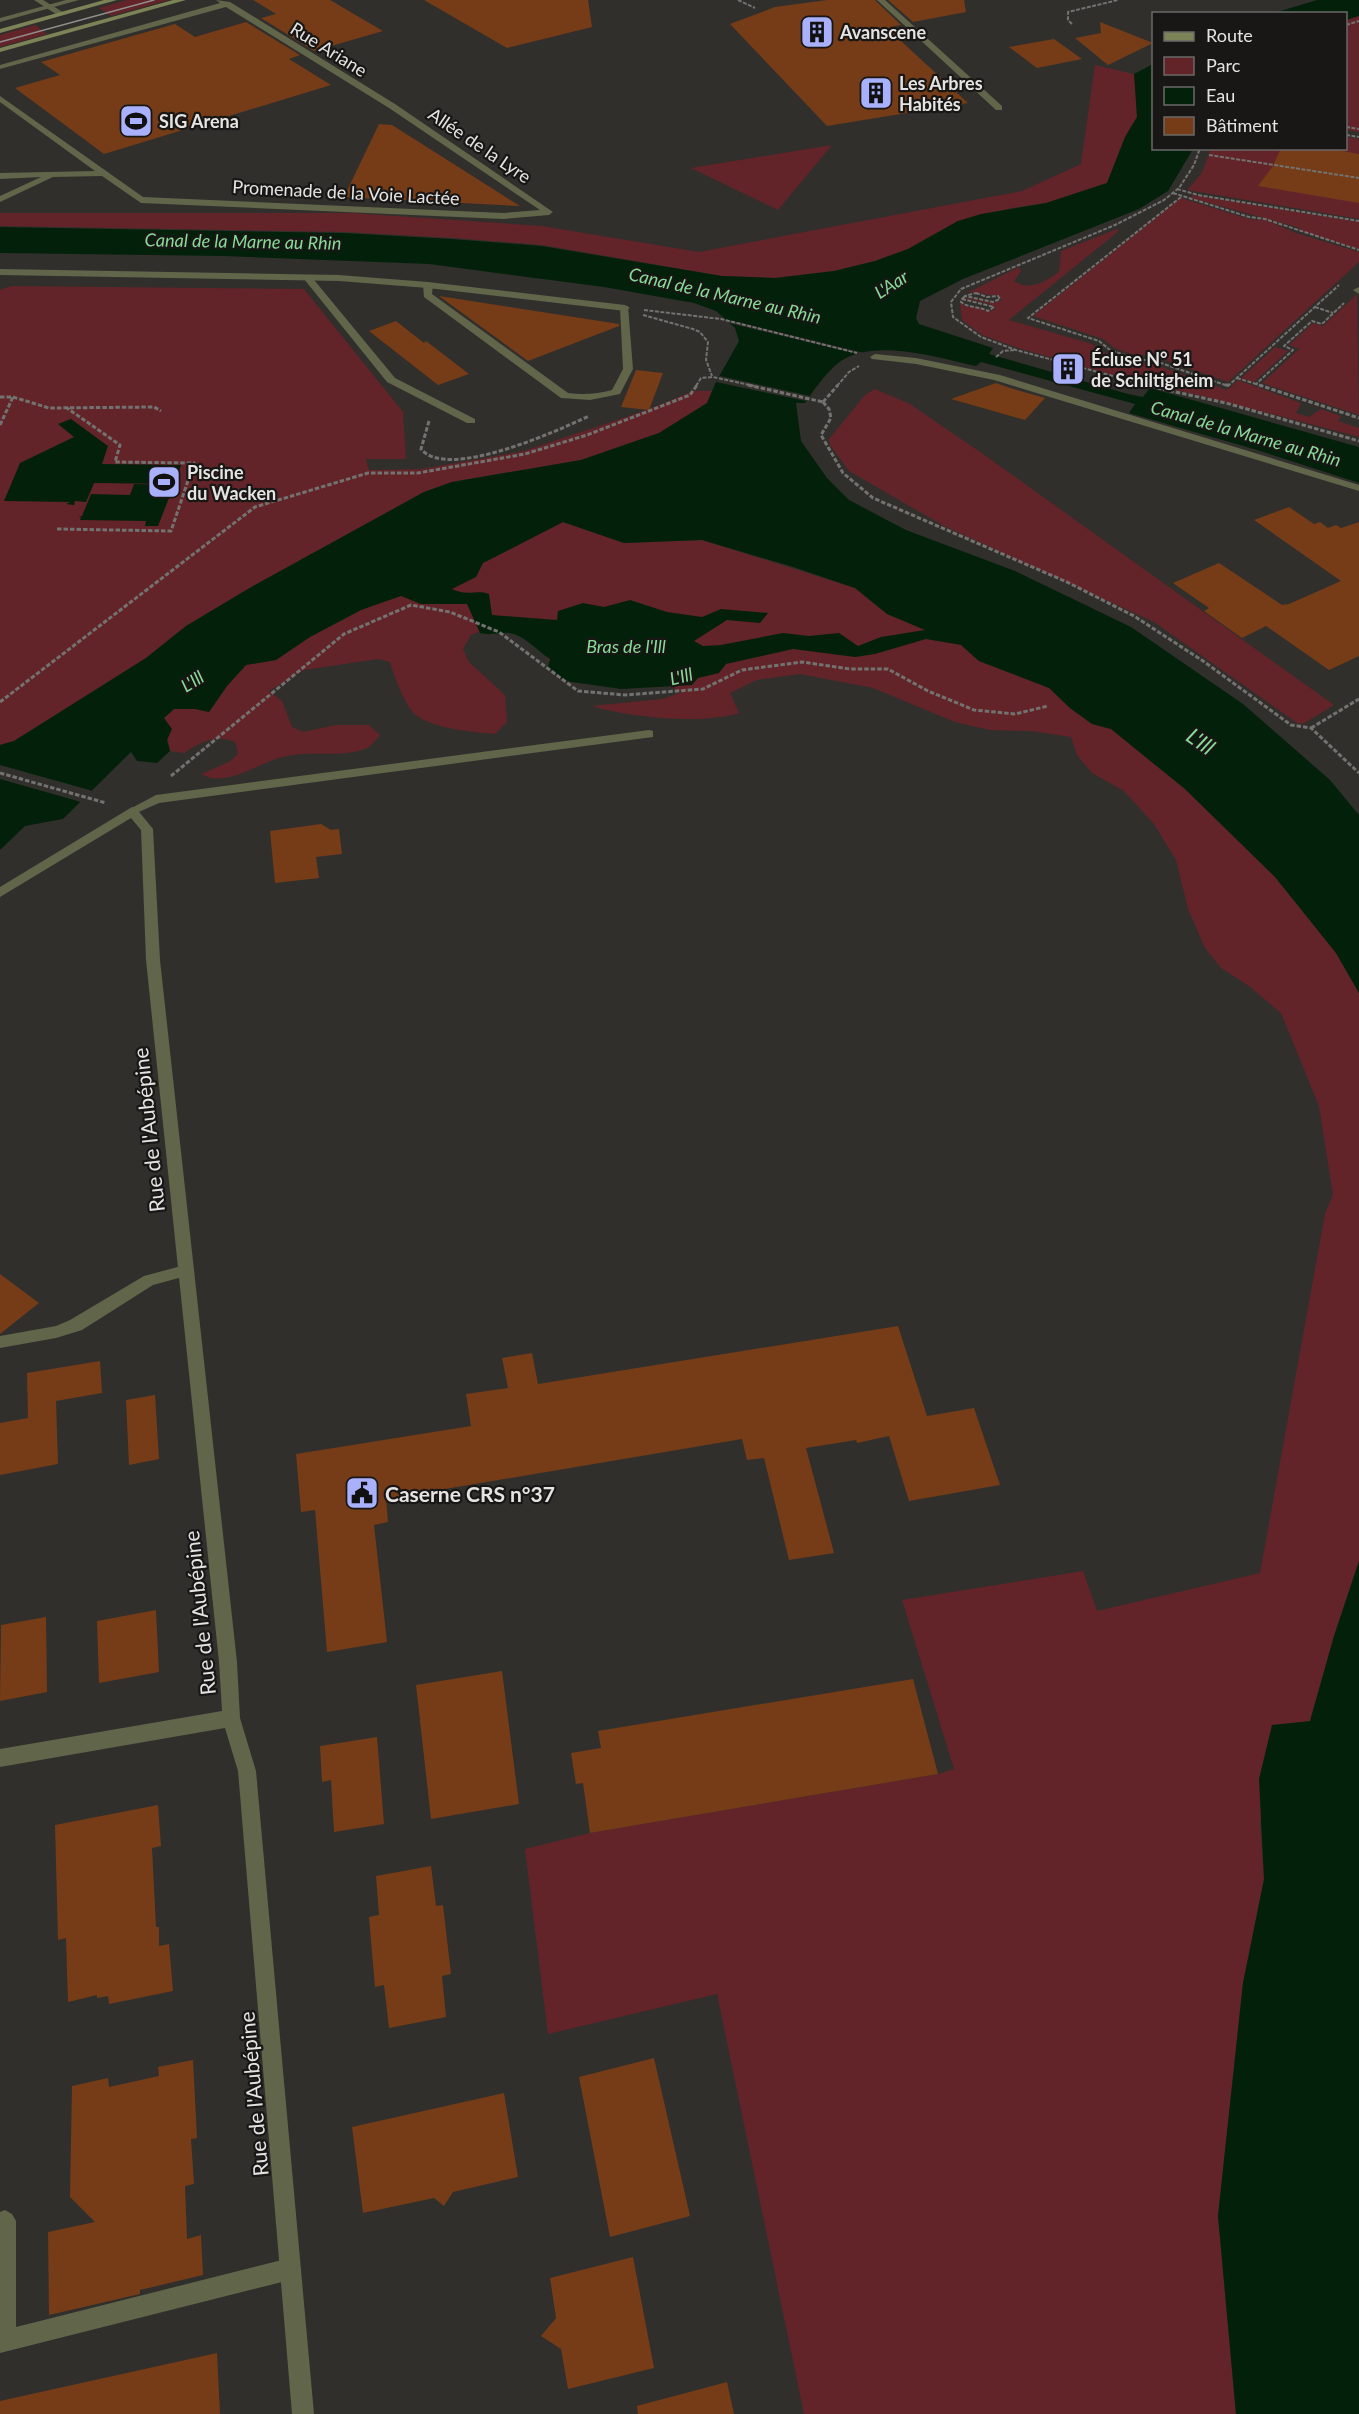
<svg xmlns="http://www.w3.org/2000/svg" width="1359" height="2414" font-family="Lato,sans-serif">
<rect width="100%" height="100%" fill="#302f2c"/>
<path fill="#622429" d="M127,0H169L111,16L99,8Z
M1359,16V132L1346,130V20Z
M35,25L47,34L0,47V35Z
M1095,65L1134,74L1135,79L1137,117L1125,137L1107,183L1046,203L1012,208L958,221L908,249L875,261L834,271L775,278L722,276L542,245L453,238L345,232L0,226V213H351L542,226L699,252L1022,191L1081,164Z
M1346,137L1359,139V219L1187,190L1201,174L1211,149L1346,148Z
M832,145L778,210L691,168Z
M1192,195L1359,222V249L1298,230L1300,228L1191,198Z
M1181,198L1249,219L1266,220L1296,233L1359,252V262L1228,382L1153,356L1134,355L1114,348L1103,339L1033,316Z
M1117,229L1119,230L1114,235L1009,320L1092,344L1103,352L1135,362L1153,364L1227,390L1238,380L1301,403L1296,413L1309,417L1321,409L1341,416L1338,421L1359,428V437L1203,396L1138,382L1018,348L982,335L962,320L960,303L967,307H979L987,312L996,309L990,304L967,299L968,298L994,303L1002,300L997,295C986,296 978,290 967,293L1019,267L1021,271L1014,281C1031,292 1045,281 1059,272L1061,251Z
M11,286L304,289L403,412L406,459H366L369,470L422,469L524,451L650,409L693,391H712L707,403L659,433L581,460L452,482L424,492L253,586L186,626L146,658L14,741L0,745V290Z
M1357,294L1359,415L1262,383L1299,349L1289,345L1313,323L1323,326Z
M1275,347L1288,351L1254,382L1241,378Z
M875,389L910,404L983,454L1334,705L1303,724L1297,723L1154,622L944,526L849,471L830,445L829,439L865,395Z
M563,522L624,543L702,540L855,588L887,614L961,645L979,661L1049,688L1070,708L1092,724L1111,729L1185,789L1275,877L1336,953L1359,993V1561L1334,1636L1310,1721L1260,1822L1264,1879L1243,1983L1218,2216L1236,2414H804L717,1994L548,2034L525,1849L590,1833L938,1774L954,1769L902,1600L1083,1571L1097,1611L1260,1573L1325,1214L1333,1195L1319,1106L1281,1013L1249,986L1221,968L1205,948L1188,909L1176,860L1154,824L1124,791L1092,773L1077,755L1071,737L1031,731L990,730L955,722L873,688L800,674L757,680L730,693L739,713C702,725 628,717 591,706L662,699L682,692L659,682L558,674L534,639L493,627L471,635L463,649L469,662L505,695L507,722L495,734C473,732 436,729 417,716C405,707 394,676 390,662L378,659L304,670L269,691L282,701L292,727L303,732L336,725H369L380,735C376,739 372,746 367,748C342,759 306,749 279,758C255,765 226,788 201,774L229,762L238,754L235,742C215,734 201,742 184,753L170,751L164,718L174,709H195L209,712L227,686L246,665L276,660L310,637L361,610L483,563Z"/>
<path fill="#03210a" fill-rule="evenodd" d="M1317,0H1359V16L1346,20V14L1274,13Z
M1153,64L1154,148L1193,149L1168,191L1139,209L963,279L920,301L916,318L919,324L993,348L989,354L1128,394L1143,397L1150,388L1359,447V483L1257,450L1129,413L1135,404L981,362L976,366C939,358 870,336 837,364C825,374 814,390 805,403H796L801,441L827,478L849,500L906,530L1015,571L1131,627L1243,704L1330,780L1359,815V993L1336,953L1275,877L1185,789L1111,729L1092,724L1070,708L1049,688L979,661L961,645L926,639L875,654L855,657L793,649L726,664L719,673L698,678L692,685L621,689L565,681L548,667L550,659C536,650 526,636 509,633C499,632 491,636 480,633L467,604H421L401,596L361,610L310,637L276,660L246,665L227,686L209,712L195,709H174L164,718L172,729L167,740L170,751L157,763L137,761L131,752L63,819L25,826L0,850V745L14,741L146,658L186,626L253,586L424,492L452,482L581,460L659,433L707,403L716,382L739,341L735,328L716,311L694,303L604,287L429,264L223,256L0,253V227L344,233L452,239L542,246L722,276L775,278L834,271L875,261L908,249L958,221L981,214L1046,203L1107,183L1125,137L1137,117L1134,74ZM563,522L624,543L702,540L793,567L855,588L887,614L925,630L881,637L858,646L839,633L809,636L783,633L721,645L703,646L694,641L727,620L760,623L768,613L721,609L702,617L667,612L630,600L604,607L583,603L558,611L557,620L492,615L489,594C476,589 470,597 452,589L476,577L483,563Z
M71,419L108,446L102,464L181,465L175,484L94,483L86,502L75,501L74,505L66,504L70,502L4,501L20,463L74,437L58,424Z
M134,484L174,485L158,526H145L146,521L80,520L81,517H78L82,516L91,494L130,495Z
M1359,1561V2414H1236L1218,2216L1243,1983L1264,1879L1259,1779L1272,1725L1310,1721L1334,1636Z"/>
<path fill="#302f2c" d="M725,319L864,353L858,354L729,323Z
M720,376L810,396L806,401L716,382Z
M0,765L93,791L81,802L0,779Z"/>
<path fill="#763c17" d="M253,0H330L383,31L314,51L261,18L276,14Z
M424,0H588L592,27L507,48Z
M827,0H875L901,25L890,27L904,39L900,40L968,103L827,126L730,24L775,7Z
M888,0H964L966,12L913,22Z
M246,22L300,55L289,59L331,85L104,154L15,88L60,75L41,62L175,24L195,37Z
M1100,22L1153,43L1108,65L1075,38L1101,33Z
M1054,39L1082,59L1037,68L1009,47Z
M379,124L392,125L520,206L344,197Z
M1281,148H1326L1359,154V203L1258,186L1273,166Z
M439,296L619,324V326L528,361Z
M396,321L424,343L426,341L469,374L438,385L369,331Z
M636,370L663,373L649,410L621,407Z
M996,383L1010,388L1045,398L1025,420L951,399Z
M1289,507L1314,524L1320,522L1328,528L1336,525L1341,528L1359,522V656L1329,670L1266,626L1242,638L1204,611L1209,608L1173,583L1219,563L1282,605L1289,604L1341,581L1254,520Z
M321,824L331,830L339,829L342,854L316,857L319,878L275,883L270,831Z
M0,1274L39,1303L0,1334Z
M898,1326L927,1416L974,1408L1000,1485L909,1501L889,1436L857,1443L856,1440L806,1448L834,1553L789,1560L764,1458L747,1460L742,1439L386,1499L388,1522L374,1525L387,1642L327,1652L315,1510L301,1512L296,1454L471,1426L466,1394L508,1388L502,1358L532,1353L538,1384Z
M100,1361L102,1393L56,1401L58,1464L0,1475V1423L28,1418L27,1373Z
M155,1395L159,1459L129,1465L126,1400Z
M156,1610L159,1672L99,1683L97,1621Z
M46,1617L47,1692L0,1701L1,1625Z
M502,1671L519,1804L431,1819L416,1685Z
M913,1679L938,1774L590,1833L583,1783L576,1784L571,1753L601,1748L598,1731Z
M377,1737L384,1824L334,1832L331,1780L322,1782L320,1746Z
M158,1805L161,1846L152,1848L156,1927H159V1946L169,1944L173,1991L109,2004L108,1996L97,1998V1995L68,2002L66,1938L58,1940L55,1825Z
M431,1866L436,1906L443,1905L451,1974L442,1976L446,2017L389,2028L384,1985L375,1987L369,1917L379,1915L376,1876Z
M654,2058L690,2216L610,2237L579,2077Z
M193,2060L197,2138L191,2139L194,2184L185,2186L187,2239L201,2235L203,2275L140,2290V2294L49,2315L48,2232L95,2222L70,2197L72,2086L108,2078L109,2087L159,2076L158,2067Z
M504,2093L518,2177L453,2192L444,2206L434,2198L363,2213L352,2127Z
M633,2257L654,2368L568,2389L561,2349L541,2336L556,2318L550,2278Z
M217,2353L220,2414H0V2401Z
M727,2382L734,2414H638L637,2406Z"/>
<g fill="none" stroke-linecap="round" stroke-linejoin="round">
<path stroke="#737270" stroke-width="2" stroke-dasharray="4 1.5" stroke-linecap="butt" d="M738,0L755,8
M1072,24L1068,20V12L1118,0
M1346,25L1359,21
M1346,127L1359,129
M1346,135L1359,137
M1209,155L1359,178
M1177,189L1198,195L1359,221
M1173,193L1249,217L1265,219L1359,250
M1181,197L1028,318L1099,341L1110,350L1137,359L1155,361L1228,386L1339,285
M976,293L987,297L998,296L1000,299L993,302L965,296Z
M962,299L994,307L988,311C979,306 968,308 961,302Z
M962,299L965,296
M1315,307L1333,313
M644,310L721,319L857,353
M643,315L693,329L700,332L708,342L706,360L712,376
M996,357L1003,351L1015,350
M1237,378L1256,384
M696,386L701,378L713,377L754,386
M837,386L849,372L859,366
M1150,386L1016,350L981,337L953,317L951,302L961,289L1115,225L1164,200L1179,188L1194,165L1200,148
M1263,386L1256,384L1293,350L1284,346L1312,321L1322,324L1344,303"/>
<path stroke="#737270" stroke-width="3" stroke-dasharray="4.5 2" stroke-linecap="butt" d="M748,385L823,402
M1144,385L1226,403L1359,441
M1225,385H1229
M1259,385L1359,418
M0,397H13L49,408L154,407L161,411
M823,402L829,409L831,418L821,435L843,473L873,498L1067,582L1134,616L1203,661L1291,725L1311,728L1359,773
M823,402L838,385
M429,421L421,449C447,481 557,431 589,416
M0,425L13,397
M57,529L171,531L194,463L115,462L120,445L67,408
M0,702L255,507L368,473H418L525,454L587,435L690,395L697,385
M1311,728L1359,699
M0,773L106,803
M171,776L344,634L411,605L450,612L499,632L578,691L625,695L703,689L742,670L802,662L850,669H888L928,691L974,710L1015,714L1048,706"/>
<path fill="#61654a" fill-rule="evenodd" d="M66,0H79L0,22V18Z
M216,0L230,2L395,104L553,212L549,215L503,219L141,203L102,176L53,177L0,202V196L41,177L0,179V173L95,171L0,102V96L143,197L503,213L540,210L389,108L226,7L0,69V65L220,3Z
M304,275H310L395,378L475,419V423H467L387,382L304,279Z
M428,282L433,285L432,294L568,393C583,395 597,394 612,390L623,369L620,308L628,306L633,369L620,394L590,400L561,398L424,297L423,285Z
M1359,287V294L1353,290Z
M875,354L916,358L1000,375L1359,485V491L994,380L916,364L872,359L870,357Z
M649,730L653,731V737L159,803L132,815L126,811L156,795Z
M185,1265L190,1267L193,1271L190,1275L153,1285L82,1330L56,1338L0,1348V1336L56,1326L70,1320L144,1276Z
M5,2210L12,2214L16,2221V2327L290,2258L298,2261L301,2269L298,2277L290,2280L0,2353V2212Z"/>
<path fill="#61654a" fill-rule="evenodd" d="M34,0H43L66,14L59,16Z
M877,0H885L1002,106V110H996Z
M0,269L339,275L428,282L625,305L630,308L625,311L428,288L339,281L0,275Z
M132,807L136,808L153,829L160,960L237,1662L240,1718L256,1771L314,2414H292L238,1771L225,1728L0,1767V1749L222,1711L219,1662L146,960L141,830L131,818L0,897V887Z"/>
<path fill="#7c8357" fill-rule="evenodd" d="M104,0H117L0,33V29Z
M173,0H186L0,52V48Z"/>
<path stroke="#8f8e8c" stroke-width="1.5" d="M0,42L154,0"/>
</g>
<defs>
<g id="building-square" transform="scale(1.725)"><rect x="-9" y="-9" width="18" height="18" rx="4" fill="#a9b0fc" stroke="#181716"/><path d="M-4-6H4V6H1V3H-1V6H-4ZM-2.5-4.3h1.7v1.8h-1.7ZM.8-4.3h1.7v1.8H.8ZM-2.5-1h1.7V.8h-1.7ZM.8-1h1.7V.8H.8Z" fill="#111"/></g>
<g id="stadium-square" transform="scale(1.725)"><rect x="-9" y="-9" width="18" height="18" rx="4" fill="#a9b0fc" stroke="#181716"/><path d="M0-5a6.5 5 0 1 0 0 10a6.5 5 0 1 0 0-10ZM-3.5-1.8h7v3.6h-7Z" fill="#111"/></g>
<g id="civic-square" transform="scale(1.725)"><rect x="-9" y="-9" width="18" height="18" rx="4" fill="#a9b0fc" stroke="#181716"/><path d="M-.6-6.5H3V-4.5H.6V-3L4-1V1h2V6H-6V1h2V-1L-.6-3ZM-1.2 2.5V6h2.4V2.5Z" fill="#111"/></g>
</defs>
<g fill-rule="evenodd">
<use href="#building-square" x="817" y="32"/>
<use href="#building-square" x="876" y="93"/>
<use href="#stadium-square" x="136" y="121"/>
<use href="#building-square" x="1068" y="369"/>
<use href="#stadium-square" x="164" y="482"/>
<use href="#civic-square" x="362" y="1493"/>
</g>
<g text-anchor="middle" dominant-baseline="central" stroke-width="4.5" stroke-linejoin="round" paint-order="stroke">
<g font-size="18" font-weight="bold" fill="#e5e4e3" stroke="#181716" text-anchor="start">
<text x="840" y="32">Avanscene</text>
<text x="899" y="83">Les Arbres<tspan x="899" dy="21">Habités</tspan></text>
<text x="159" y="121">SIG Arena</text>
<text x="1091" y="359">Écluse N° 51<tspan x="1091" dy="21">de Schiltigheim</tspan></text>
<text x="187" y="472">Piscine<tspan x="187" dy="21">du Wacken</tspan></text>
</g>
<g font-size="18" fill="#e5e4e3" stroke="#181716">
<text transform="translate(329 49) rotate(32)">Rue Ariane</text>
<text transform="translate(480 145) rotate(34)">Allée de la Lyre</text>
<text transform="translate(346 192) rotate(3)">Promenade de la Voie Lactée</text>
</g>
<g font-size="18" font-style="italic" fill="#88da96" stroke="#181716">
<text transform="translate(243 241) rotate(1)">Canal de la Marne au Rhin</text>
<text transform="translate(891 284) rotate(-33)">L'Aar</text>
<text transform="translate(725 295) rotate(13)">Canal de la Marne au Rhin</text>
<text transform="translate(1246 433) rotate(16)">Canal de la Marne au Rhin</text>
<text x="626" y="646">Bras de l'Ill</text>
<text transform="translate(681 676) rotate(-14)">L'Ill</text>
<text transform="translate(192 681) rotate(-32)">L'Ill</text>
</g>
<g font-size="21" fill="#e5e4e3" stroke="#181716">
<text transform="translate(148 1130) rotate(-96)">Rue de l'Aubépine</text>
<text transform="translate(199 1613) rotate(-96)">Rue de l'Aubépine</text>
<text transform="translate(253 2094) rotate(-95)">Rue de l'Aubépine</text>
</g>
<g font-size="21" font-weight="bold" fill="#e5e4e3" stroke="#181716" text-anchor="start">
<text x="385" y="1493">Caserne CRS n°37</text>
</g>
<g font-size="22" font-style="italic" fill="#88da96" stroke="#181716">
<text transform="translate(1201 741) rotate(36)">L'Ill</text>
</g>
</g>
<rect x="1152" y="12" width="195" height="138" fill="#181716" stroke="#6a6968" stroke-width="1.5"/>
<rect x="1164" y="32" width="30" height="9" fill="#7c8357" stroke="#6a6968" stroke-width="1.5"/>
<text x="1206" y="42" font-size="18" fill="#e5e4e3">Route</text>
<rect x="1164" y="57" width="30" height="18" fill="#622429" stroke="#6a6968" stroke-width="1.5"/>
<text x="1206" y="72" font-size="18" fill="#e5e4e3">Parc</text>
<rect x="1164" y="87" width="30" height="18" fill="#03210a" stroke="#6a6968" stroke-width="1.5"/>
<text x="1206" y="102" font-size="18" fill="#e5e4e3">Eau</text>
<rect x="1164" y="117" width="30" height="18" fill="#763c17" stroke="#6a6968" stroke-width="1.5"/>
<text x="1206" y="132" font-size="18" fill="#e5e4e3">Bâtiment</text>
</svg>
